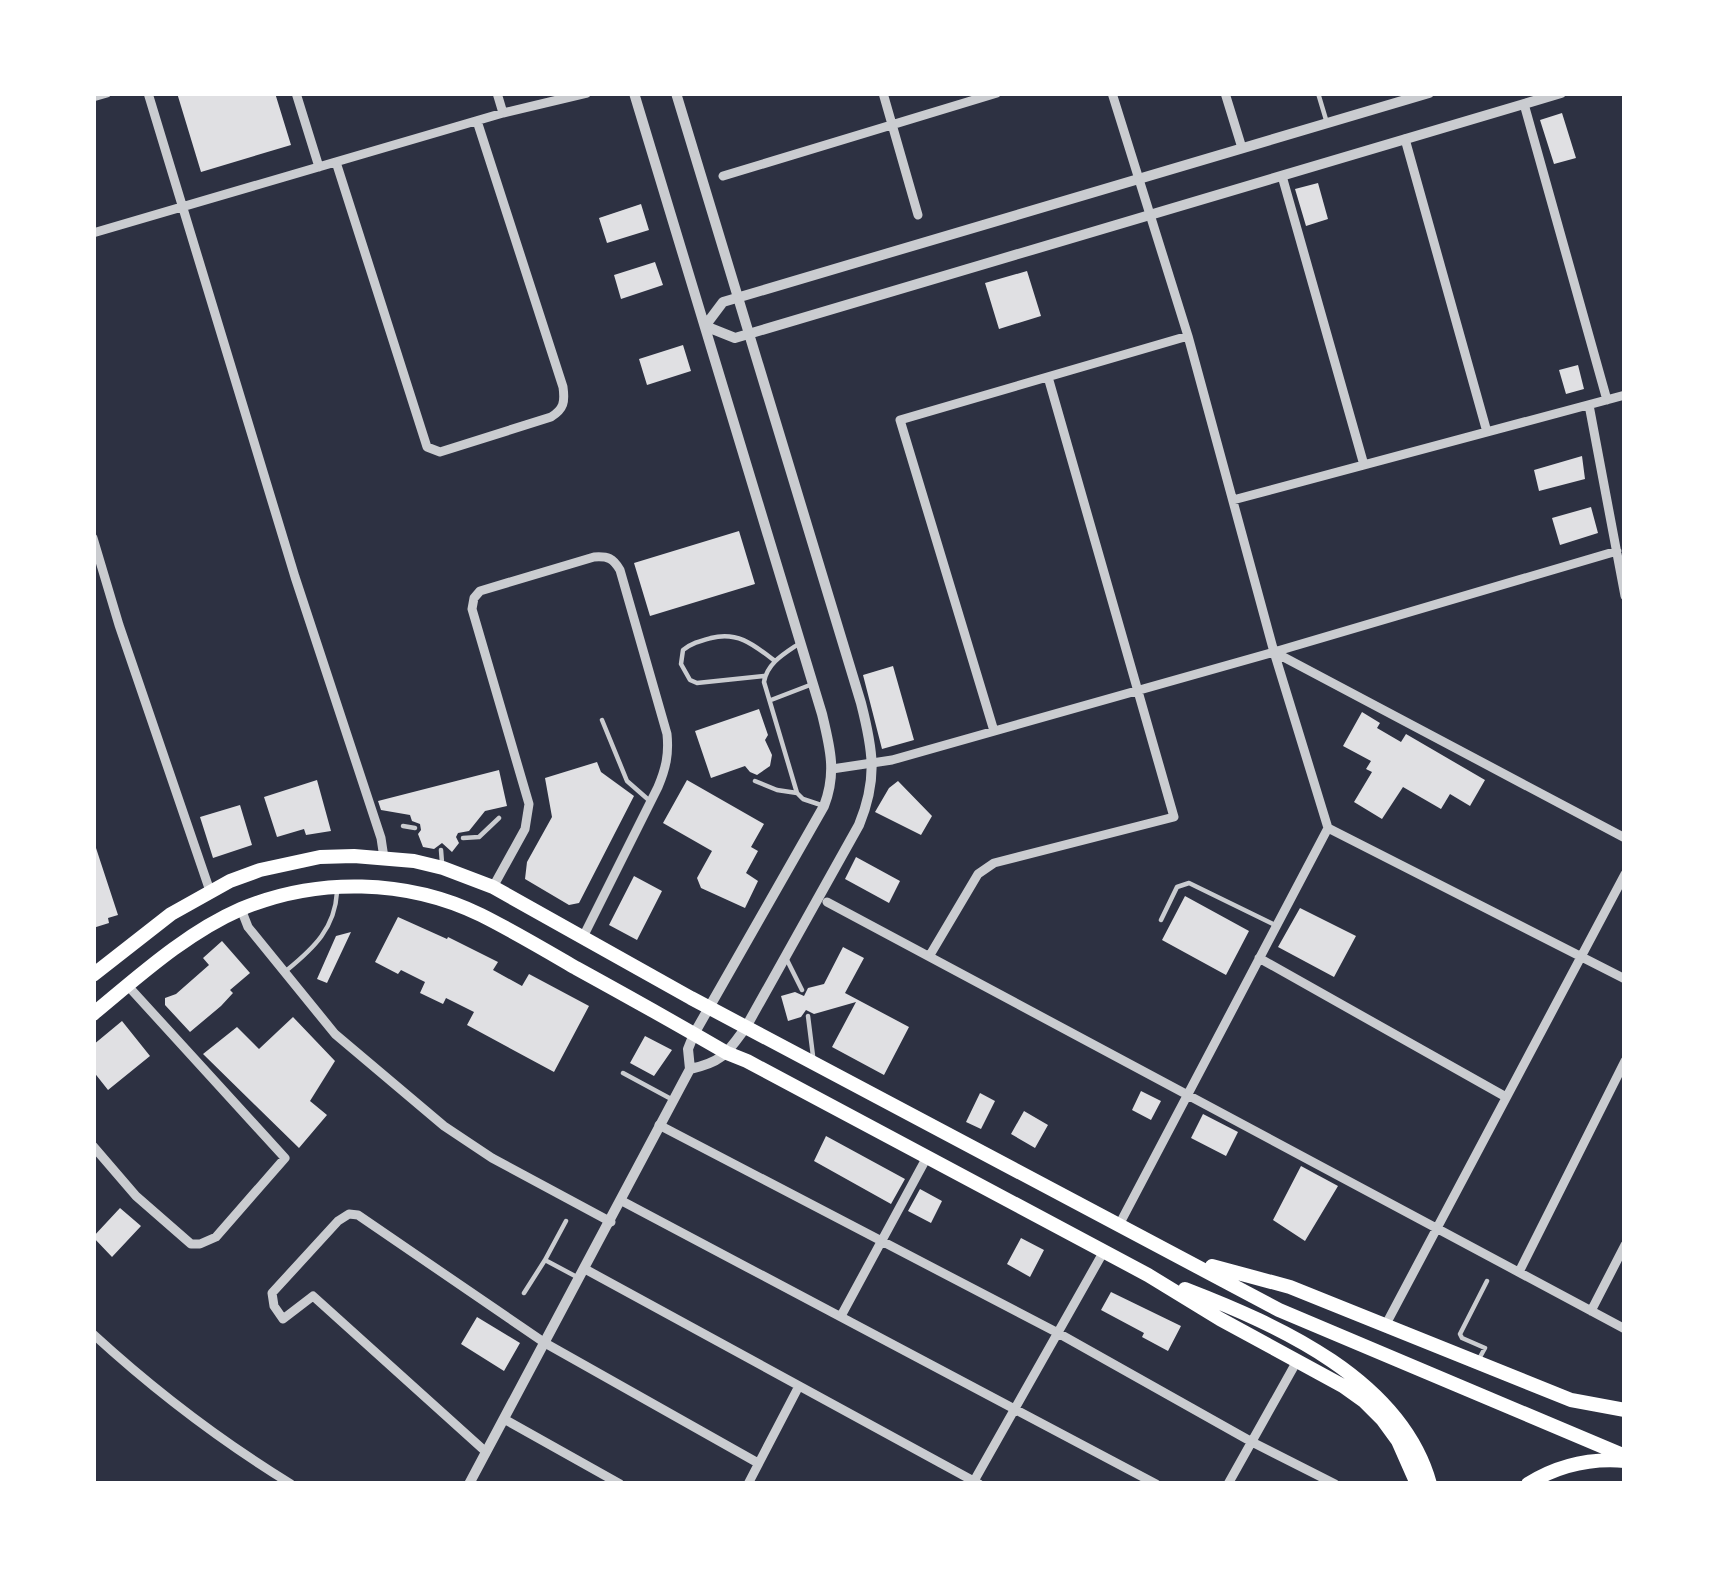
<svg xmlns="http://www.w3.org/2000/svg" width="1718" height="1577" font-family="Poppins,sans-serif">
<rect width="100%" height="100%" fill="#2d3142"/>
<path fill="#e0e0e3" d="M177,93H275L291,145L201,172Z
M1562,113L1576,158L1554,164L1540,120Z
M1318,183L1328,219L1306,226L1295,189Z
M641,204L649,230L607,243L599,218Z
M655,262L663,285L621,299L614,275Z
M1027,271L1041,316L999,329L985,283Z
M683,345L691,371L647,385L639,359Z
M1578,365L1584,389L1566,394L1559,370Z
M1582,456L1585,479L1539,491L1534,470Z
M1591,507L1598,533L1560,545L1552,518Z
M739,531L755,584L650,616L634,563Z
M893,666L914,740L882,749L863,675Z
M759,709L768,735L765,740L772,755L770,766L757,775L750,772L745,766L711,778L695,731Z
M1362,712L1380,723L1377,728L1401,742L1406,734L1485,780L1470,806L1450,794L1441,809L1403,787L1382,819L1354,802L1372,772L1366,769L1371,761L1343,746Z
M597,762L601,772L634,796L579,903L569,905L525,879L527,862L552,817L545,778Z
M499,770L507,806L485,811L469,831L458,833L456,837L459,843L452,852L442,843L434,849L423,847L418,834L421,830L420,824L412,821L410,815L381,810L378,801Z
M317,780L331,831L306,835L304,829L277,837L264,797Z
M687,780L764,824L751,847L758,851L746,873L758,881L745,908L701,888L697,878L712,851L663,823Z
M898,781L932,816L921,835L875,812L889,788Z
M240,805L252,845L213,858L200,817Z
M93,848H96L118,915L108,918L109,923L93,928Z
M856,857L900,881L889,903L845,879Z
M634,876L662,891L637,940L609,925Z
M1185,896L1249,931L1226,975L1162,940Z
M1300,908L1356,936L1334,977L1278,947Z
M398,917L447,939L448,937L498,962L493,970L522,986L529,974L589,1006L554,1072L467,1025L474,1012L446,998L443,1004L420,993L425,982L401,970L398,974L375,962Z
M351,932L327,983L317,979L336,936Z
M222,941L250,973L230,990L233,993L221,1006L190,1032L165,1005V998L176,994L209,965L203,958Z
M843,947L864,958L845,993L909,1027L884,1075L832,1047L856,1002L814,1014L806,1010L801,1017L788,1021L781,996L795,992L804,996L808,988L824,984Z
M293,1017L335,1061L310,1101L327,1115L299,1148L203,1054L237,1027L259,1049Z
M122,1021L150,1056L108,1090L93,1071V1045Z
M645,1036L672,1050L654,1076L630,1063Z
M1141,1091L1161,1101L1151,1120L1132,1110Z
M980,1093L995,1101L981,1129L966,1122Z
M1024,1111L1048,1125L1035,1148L1011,1134Z
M1203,1114L1238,1132L1226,1156L1191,1138Z
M826,1136L905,1179L891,1204L814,1161Z
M1301,1166L1338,1186L1305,1241L1273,1220Z
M920,1189L942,1201L931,1223L908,1211Z
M120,1208L141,1226L112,1257L93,1237Z
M1021,1238L1044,1250L1030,1277L1007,1264Z
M1111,1292L1181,1326L1168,1351L1142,1337L1144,1333L1101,1310Z
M477,1317L520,1343L504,1371L461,1344Z"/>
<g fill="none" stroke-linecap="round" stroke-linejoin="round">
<path stroke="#caccd0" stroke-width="4.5" d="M1318,93L1327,123
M797,645C782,655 767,664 764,682L797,793L803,799L824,806
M764,676L697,683L690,680L681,664L683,650C692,643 700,641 711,638C738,631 754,645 775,661
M771,700L810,685
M602,720L627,781L651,802
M755,781L777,790L797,793
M403,826L415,828
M463,838L479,837L499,818
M441,850L442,863
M1161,920L1177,887L1189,883L1275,925
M786,958L802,990
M287,970C314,948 335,928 337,892
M808,1016L813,1056
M623,1073L673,1100
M545,1260L566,1221
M524,1293L545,1260L575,1276
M1480,1357L1485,1348L1462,1338L1460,1334L1487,1281"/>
<path stroke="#caccd0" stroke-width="9" d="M148,93L295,577L381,838L384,858
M296,93L319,167
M497,93L503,113
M883,93L918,215
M1112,93L1188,336L1274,652L1328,828L1119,1225
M1225,93L1242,148
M93,97L107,93
M1524,104L1607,400
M1405,139L1487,432
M336,162L427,447L440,452L551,417C564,409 565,402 563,387L477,121
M723,176L997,93
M1282,176L1364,465
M93,233L503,113L587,93
M1589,405L1625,596
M1233,500L1625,395
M93,538L119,625L210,891
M1274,652L1625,838
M994,731L900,420L1188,336
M832,769L892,760L1274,652L1617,551
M1328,828L1625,979
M493,887L525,829L529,804L472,609L474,598L480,591L594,557C608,556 613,558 620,570L667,734C669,754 666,768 658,787L583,937
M827,902L1625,1329
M241,909L248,927L335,1034L444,1126L492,1158L611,1222
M930,955L978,874L994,863L1174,817L1048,377
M1259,958L1506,1097
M659,1125L1058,1333L1252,1442L1335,1484
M93,1146L136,1196L191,1244H200L216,1237L285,1158L128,986
M622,1201L1156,1484
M585,1269L979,1484
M1519,1272L1625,1061
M1591,1311L1625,1245
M841,1316L927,1157
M1385,1326L1625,874
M93,1334C153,1389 221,1441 291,1484
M504,1419L620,1484
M486,1452L313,1296L283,1319L274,1306L272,1293L338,1221L349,1214L358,1215L545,1343L758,1463
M974,1481L1104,1251
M748,1484L799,1386
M1228,1484L1297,1361"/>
<path stroke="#caccd0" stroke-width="10" d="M634,93L822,714C830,747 837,773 824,806L694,1034L688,1049L690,1069C723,1062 727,1053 746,1027L859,825C878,779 873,750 861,703L676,93
M1429,93L723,302L705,326L735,338L1561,93
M469,1484L690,1069"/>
<path stroke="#fff" stroke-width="14" d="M93,975L171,914L230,881L260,870L320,857L354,856L414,861L443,868L493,887L691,998L1279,1310L1625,1456
M93,1014C139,976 186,933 241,909C317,877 407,879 481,915C513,931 545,950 576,968C627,996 677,1024 727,1053L747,1061L1148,1275L1220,1319L1343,1386L1364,1401L1382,1419L1398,1441L1417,1484
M1212,1266L1290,1287L1571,1400L1625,1410
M1185,1289C1278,1325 1401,1379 1430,1484
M1528,1484C1557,1466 1591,1458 1625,1461"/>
</g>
<rect width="1718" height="1577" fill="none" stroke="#ffffff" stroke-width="192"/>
</svg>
